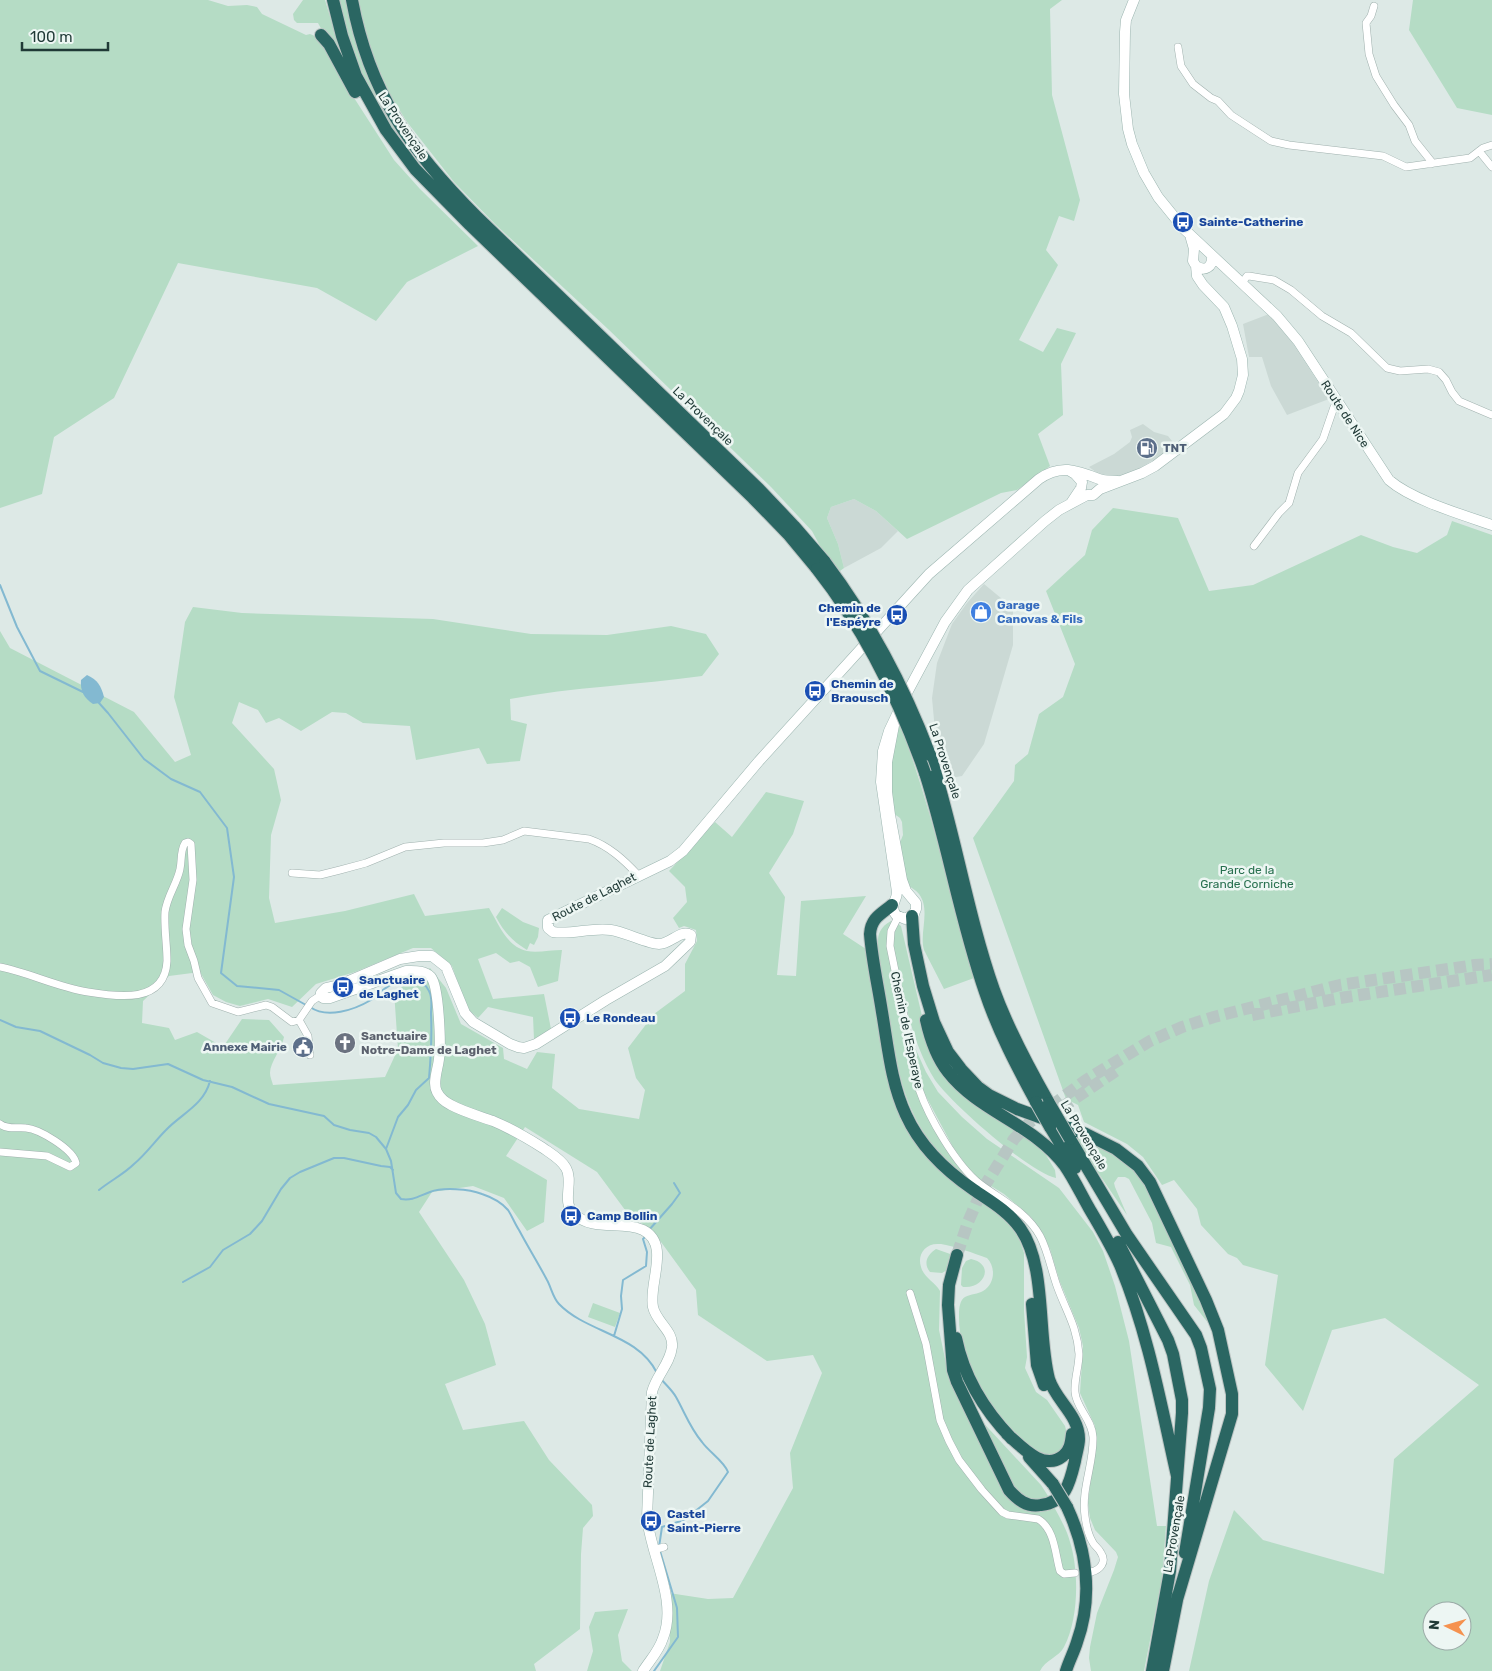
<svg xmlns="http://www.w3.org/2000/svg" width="1492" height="1671" font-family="Rubik,sans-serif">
<rect width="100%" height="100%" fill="#dde9e6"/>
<path fill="#cbd9d5" d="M1269,314L1292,342L1329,399L1287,415L1271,386L1262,357H1249L1243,324Z
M1143,424L1154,432L1168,436L1176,446L1134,472L1117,477L1100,475L1089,467L1114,454L1130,442L1132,437L1130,430Z
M854,499L876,511L898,531L881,548L844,568L838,544L827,518L831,507Z
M984,584L1013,608V645L984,744L962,776L951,778L936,742L932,698L937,663L952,624L967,603Z"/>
<path fill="#b5dcc5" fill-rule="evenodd" d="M0,0H208L228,6L247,5L257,7L262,14L306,35L310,34L322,39L349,90L394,160L420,189L478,246L407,282L376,321L317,288L178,263L114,398L54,437L42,494L0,508Z
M303,0H325L346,69L344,70L318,23H297L294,20L293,14Z
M338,0H347L381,104L405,144L403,145L371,96L351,49Z
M358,0H1062L1050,9L1052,95L1080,200L1074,221L1059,216L1046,250L1058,265L1019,340L1043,352L1057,328L1076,333L1061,364L1063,415L1038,434L1050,466L1017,490L1001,493L907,539L876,511L854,499L831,507L827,518L838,544L844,568L840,571L821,548L812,531L771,487L608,329L495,224L454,182L407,122L390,95L372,54L362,24Z
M1413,0H1492V115L1457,108L1409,30Z
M1113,508L1178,518L1209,591L1253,585L1361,535L1393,547L1417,553L1447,535L1452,521L1492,535V1671H1189L1209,1581L1234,1510L1263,1540L1384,1574L1394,1459L1479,1385L1385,1318L1332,1330L1303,1411L1265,1365L1278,1275L1243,1265L1237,1258L1228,1254L1201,1225L1197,1209L1174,1180L1162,1185L1143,1157L1127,1144L1084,1122L1078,1105L1066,1099L973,838L1014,781L1015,765L1028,754L1039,714L1063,697L1075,664L1046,591L1085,555L1092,530ZM1432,1611H1462V1641H1432Z
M193,607L242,613L433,619L531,634L607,635L671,626L706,634L719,654L702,676C638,685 573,687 510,699L511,720L527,724L520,761L487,764L479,748L416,760L410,726L363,723L346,713L332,712L301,731L279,718L266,723L258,710L239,702L232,723L274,769L281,800L271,835L269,898L275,923L345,911L414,894L425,916L489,908C498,923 507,947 527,951C537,953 551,950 562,950L558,981L538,987L530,967L519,961L510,963L496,953L478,959L493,999L544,994L551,1029L534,1039L533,1017L488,1007L478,1018L467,1008L452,966L431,948H413L355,972L316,984L292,1007L268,999L240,1006L226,1002L213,995L200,972L169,976L143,1001L142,1023L169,1028L175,1040L197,1032L223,1047L242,1019L269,1020L284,1037C282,1049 270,1062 270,1073C270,1077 272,1081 273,1085L385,1077L398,1049L394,991L408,984L430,968L446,988L461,1024L503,1048L504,1059L527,1069L537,1052L555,1054L552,1088L579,1109L639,1119L645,1090L636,1078L628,1048L654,1014L685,991V964L697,941L696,930L684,926L679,928L673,918L687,902L685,887L669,871L715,822L732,837L766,792L804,801L793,834L769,873L785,897L777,975L796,976L801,901L866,896L843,934L866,949L895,1104L956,1182L1007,1221L1019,1238L1024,1253V1311L1027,1357L1025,1368L1036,1392L1047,1400L1065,1426L1067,1434V1442L1059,1453C1056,1454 1051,1456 1048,1456C1036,1455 1024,1442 1017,1434C985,1404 958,1359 959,1314C959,1308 960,1300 965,1297C971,1294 978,1294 983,1291C995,1284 996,1267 987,1258C976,1254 949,1244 939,1244C925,1243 917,1255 921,1267C924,1278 935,1282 940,1291L939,1330L948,1373L1009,1497L1054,1507C1060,1518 1067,1530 1070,1542C1079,1571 1079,1619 1064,1647C1059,1657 1045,1660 1040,1671H660L670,1642L669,1593L708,1599L733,1598L793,1488L790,1453L822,1373L813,1355L767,1361L698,1315L696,1290L653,1231L628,1214L597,1172L525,1127L506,1156L547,1180L544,1222L527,1231L504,1198L473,1186L432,1192L419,1212L464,1280L485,1324L496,1365L445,1384L463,1430L524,1421L549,1460L592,1505L593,1516L583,1528L581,1554L580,1629L534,1664L536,1671H0V631L10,648L134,712L175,762L191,755L174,697L185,622Z
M900,724C931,807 950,893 974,978L944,989L924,950C919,933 931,910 919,894C916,890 911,888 907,884L899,845L903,835L902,822L900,818L893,813L890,775L895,740Z
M502,908L523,922L539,928L538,937L534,945L530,943L527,950C512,941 504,932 496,917Z
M891,921L893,922L888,932L918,1096L973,1181C960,1171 946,1162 936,1149C905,1112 898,1072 890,1026C886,1001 882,976 878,951C877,937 878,928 891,921Z
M898,924L901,926L929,1046L1043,1150L1055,1170L1056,1178C1031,1174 950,1102 935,1080C915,1048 907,1012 899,976C896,962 891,948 894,935C894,931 896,927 898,924Z
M912,1041L926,1072L938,1092L962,1117L987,1139L1059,1188L1093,1232L1103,1251L1115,1286L1129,1341L1157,1526H1166L1162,1579L1144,1671H1091L1089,1658L1090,1647L1097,1613L1114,1570L1118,1557L1116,1552L1095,1530L1090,1518L1088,1503L1095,1443V1426L1080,1393L1083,1346L1079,1328L1060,1282L1050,1249L1042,1232L1031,1217L1004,1194L978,1178L966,1165L953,1147L922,1089Z
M1074,1133L1100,1143L1139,1172L1212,1328L1194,1305L1190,1285L1171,1247L1156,1243L1152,1223L1129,1179L1125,1177H1118L1114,1183L1115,1187L1127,1215L1088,1158Z
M936,1249L953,1255L947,1270L942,1273L930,1272C923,1263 927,1255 936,1249Z
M971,1259C995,1264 985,1289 963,1287L961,1285L962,1268L966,1261Z
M593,1303L620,1313L615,1327L588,1317Z
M977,1416L1041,1485L1050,1499L1030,1500L1018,1493Z
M628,1609L618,1635L622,1661L632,1671H587L593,1651L589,1627L595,1612Z"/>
<path fill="#83b9d1" d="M87,675C98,680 101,686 104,697L100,703L93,704C84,698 80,691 81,680Z"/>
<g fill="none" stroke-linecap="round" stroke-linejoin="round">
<path stroke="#83b9d1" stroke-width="2" d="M0,585L17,627L40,671L83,692
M99,703L108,713L144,759L171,779L200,792L227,828L234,877L221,973L237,986L279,990L306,1005
M310,1007C327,1019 354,1010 371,1000C378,995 384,988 392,984C404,978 424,978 429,991C433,998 431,1006 431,1014C432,1036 431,1056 429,1078L416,1090L408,1105L398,1117L386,1149L391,1161L396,1193L401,1199C412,1201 419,1196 430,1192C443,1187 469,1189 482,1194C491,1197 502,1203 508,1210C512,1216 515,1224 519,1230C528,1247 538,1263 547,1280C551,1287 553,1298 559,1304C587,1333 638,1334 657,1373
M0,1020L16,1027L40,1031L90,1055L103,1063L121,1068L133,1069L168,1064L203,1080L232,1087L269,1104L324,1116L334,1125L350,1130L369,1133L376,1137L386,1149
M99,1190C110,1181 124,1174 134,1164C146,1154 155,1141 166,1130C181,1114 204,1105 210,1081
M649,1230L672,1204L680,1193L674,1183
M183,1282L210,1267L223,1250L250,1234L262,1221L281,1189L290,1178L300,1172L334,1158H344L381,1166L390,1167L393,1170
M614,1336L622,1309L621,1296L623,1280L646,1266L647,1252L643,1239L646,1236
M659,1547L662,1527L684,1520L708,1501L728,1472C724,1461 709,1452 702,1442C690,1428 685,1413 676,1397C672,1390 666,1385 661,1379
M654,1671L678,1637L677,1608L660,1551"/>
<path stroke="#b7c6c3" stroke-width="12" stroke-dasharray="12 6" stroke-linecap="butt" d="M1252,1015L1340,998L1492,975
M1061,1108L1117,1070
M957,1255L968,1222L982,1190L1014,1139L1030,1122L1086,1080L1150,1041L1182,1027L1214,1017L1340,985L1475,965L1492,964"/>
<g stroke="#a0b1ae" stroke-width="8">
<path id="minor" d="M1374,6L1371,16L1366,23L1369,54L1376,76L1394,105L1409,125L1415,141L1431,161V164
M1178,47L1181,66L1193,84L1211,98L1218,101L1231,115L1271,141L1289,145L1383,156L1406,167L1470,158L1483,148L1492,145
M1479,151L1492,167
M1242,283L1247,276H1249L1274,280L1291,290L1322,316L1351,333L1387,368L1400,371L1428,369L1439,372L1446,380L1452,392L1459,401L1492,415
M1254,546L1279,513L1289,503L1298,473L1323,439L1334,407L1338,403
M292,873L320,875L340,870L366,863L405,847L444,843H483L503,840L524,831L589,839C609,846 624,860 638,875
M898,917L891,931L890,946L919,1089C929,1118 956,1165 980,1184C1001,1200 1026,1211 1040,1236C1048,1251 1051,1269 1057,1286C1066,1311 1077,1326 1079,1354C1079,1367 1074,1379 1075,1392C1076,1408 1092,1419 1093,1437C1094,1463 1081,1489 1085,1516C1086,1524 1088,1534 1092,1541C1094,1546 1099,1548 1101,1553C1107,1562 1100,1570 1091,1572
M0,967C30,973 57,987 88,992C118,997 165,1004 167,961C167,945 164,928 165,912C167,896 177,884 180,869C182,860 180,851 185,843L188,842L191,844L193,880L186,929L188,945L194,961L198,978L212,1003L238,1012L266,1005L272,1007L292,1022L299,1020L312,1001L321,995
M299,1020L308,1036L310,1055
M0,1124C8,1130 17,1127 26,1128C39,1129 73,1149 76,1163L70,1167L47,1156L0,1152
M910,1293L926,1344L940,1420L949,1441L959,1460L982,1490L1002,1512L1008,1515L1038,1519C1055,1529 1055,1554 1060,1571L1064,1574L1075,1573
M653,1550L664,1547"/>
</g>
<g stroke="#9cb5b0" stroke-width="11">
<path id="secondary" d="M1134,0L1126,20L1125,32L1124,94L1128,129L1132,144L1144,173L1158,197L1184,229L1277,316L1298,341L1389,480C1412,500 1463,515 1492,525
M1196,266C1205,272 1213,267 1212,256
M1070,471L1075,474L1082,482L1081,488L1071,503
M895,720L887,762V792L890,815L902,880L906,891L916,903V909L914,914L905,919L896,915C889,905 897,901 897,892L881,782L883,751L889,731L908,691L945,622L968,590L1045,521L1059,510L1087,495H1093L1100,489L1142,473L1155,466L1224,414L1236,398L1239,391L1243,375L1242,359L1232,326L1224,307L1203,285L1197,276L1196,266L1193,261L1194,249L1190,235
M643,1671C650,1660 659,1651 663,1638C678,1601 651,1556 647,1518L652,1392C656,1376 670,1364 672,1347C674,1331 656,1322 653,1307C648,1284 671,1244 643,1230C622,1220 593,1232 574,1214C561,1202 574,1182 566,1168C561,1159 550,1153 543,1148C527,1138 510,1128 493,1121C479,1116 464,1112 451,1105C445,1102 440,1098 437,1092C432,1083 438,1069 439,1059C441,1044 439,987 431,977C424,970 415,971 406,971L330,998H323L321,993L326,988L339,985L400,959L419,956H432L446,967L465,1013L473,1022L510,1044L518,1047L524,1048L536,1044L606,1000L665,966L690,942L691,935C680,929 671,944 659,944C648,944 625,932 611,930C592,927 572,935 553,932L548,928V920L670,861L683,851L759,761L929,574L1039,479C1060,464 1076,470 1099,479C1104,481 1112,481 1118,481"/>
</g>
<g stroke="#bcc4c3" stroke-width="14">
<path id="motorway" d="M333,0L342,36L356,76L386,130L415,169L470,225L753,498L788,534L817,569
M352,0C369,93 411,151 477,217L759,489L794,526L825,562
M321,35L329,44L355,92
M930,755C955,832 967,913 994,990C1008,1029 1028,1066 1049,1103
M925,773C948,845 960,920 985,992C998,1031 1017,1067 1036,1102
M892,905C881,914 871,918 870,934C872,960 878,986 882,1012C888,1047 891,1083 906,1115C920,1146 946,1171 974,1190C990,1201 1008,1211 1020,1228C1047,1266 1037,1334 1049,1379C1056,1401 1079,1415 1079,1439C1079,1446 1076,1454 1075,1461C1070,1482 1066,1502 1041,1505C1027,1508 1017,1499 1009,1490L957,1382L953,1370L948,1305L949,1285L957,1255
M912,916L914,944L923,986L934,1022L948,1052L961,1069L978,1087L989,1095L1017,1109L1086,1134L1116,1149L1138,1166L1150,1182L1206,1300L1218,1330L1232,1394V1414L1176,1603
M926,1020C930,1038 936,1057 948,1072C979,1112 1034,1124 1065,1166C1074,1179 1081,1194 1089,1208C1100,1227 1111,1245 1120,1265C1148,1332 1161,1405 1177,1476
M1050,1127L1075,1168
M1070,1139L1127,1235L1196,1335L1201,1348L1210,1389L1209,1408L1185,1553
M1118,1242L1168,1340L1173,1354L1182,1400V1413L1170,1571L1152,1671
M1032,1304L1037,1365L1044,1385
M956,1338C964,1378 984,1410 1012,1439
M1007,1434C1021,1446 1043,1472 1063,1456C1070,1450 1071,1443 1072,1434
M1029,1457L1053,1484
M1066,1671C1069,1661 1074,1652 1077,1642C1093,1597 1087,1550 1067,1507
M1163,1671L1178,1595"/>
</g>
<use href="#minor" stroke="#fff" stroke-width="7"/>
<use href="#secondary" stroke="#fff" stroke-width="10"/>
<use href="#motorway" stroke="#2a6662" stroke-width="12"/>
<g stroke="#bcc4c3" stroke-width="14" stroke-linecap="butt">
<path id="motorway-bridge" d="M825,562C870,622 904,686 930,755
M817,569C865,630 899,699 925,773
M1036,1102L1050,1127
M1049,1103L1070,1139
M1053,1484L1067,1507"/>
</g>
<use href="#motorway-bridge" stroke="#2a6662" stroke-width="12"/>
</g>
<defs>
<g id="bus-disc" transform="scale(1.125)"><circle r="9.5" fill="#1a4fb4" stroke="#edf6f3"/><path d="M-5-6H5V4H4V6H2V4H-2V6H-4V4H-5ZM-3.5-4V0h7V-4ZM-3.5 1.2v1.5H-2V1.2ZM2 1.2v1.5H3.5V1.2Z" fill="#fff"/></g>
<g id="fuel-disc" transform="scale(1.125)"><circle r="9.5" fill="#5c6f8a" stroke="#edf6f3"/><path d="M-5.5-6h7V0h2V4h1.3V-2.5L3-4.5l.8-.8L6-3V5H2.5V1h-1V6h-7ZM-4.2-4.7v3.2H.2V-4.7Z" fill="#fff"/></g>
<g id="shop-disc" transform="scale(1.125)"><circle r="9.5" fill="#3f7fe0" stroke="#edf6f3"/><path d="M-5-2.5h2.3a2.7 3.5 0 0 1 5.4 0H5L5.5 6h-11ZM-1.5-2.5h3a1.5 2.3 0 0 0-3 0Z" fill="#fff"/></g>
<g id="church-disc" transform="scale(1.125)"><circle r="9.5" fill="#6b7280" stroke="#edf6f3"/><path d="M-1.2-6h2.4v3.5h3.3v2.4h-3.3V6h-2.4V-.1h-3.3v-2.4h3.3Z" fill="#fff"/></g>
<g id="civic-disc" transform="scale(1.125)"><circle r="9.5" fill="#5c6f8a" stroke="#edf6f3"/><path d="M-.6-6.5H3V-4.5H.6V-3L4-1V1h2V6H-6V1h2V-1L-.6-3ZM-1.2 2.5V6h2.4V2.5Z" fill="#fff"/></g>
</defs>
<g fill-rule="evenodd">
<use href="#bus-disc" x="1183" y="222"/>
<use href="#fuel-disc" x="1147" y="448"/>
<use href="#shop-disc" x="981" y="612"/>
<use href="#bus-disc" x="897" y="615"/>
<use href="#bus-disc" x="815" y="691"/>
<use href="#bus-disc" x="343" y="987"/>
<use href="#bus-disc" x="570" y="1018"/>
<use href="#church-disc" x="345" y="1043"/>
<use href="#civic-disc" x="303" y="1047"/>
<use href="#bus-disc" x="571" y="1216"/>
<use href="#bus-disc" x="651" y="1521"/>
</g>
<g text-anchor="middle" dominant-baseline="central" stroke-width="5" stroke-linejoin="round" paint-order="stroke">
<g font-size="12" fill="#1f3936" stroke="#edf6f3">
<text transform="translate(403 126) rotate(56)">La Provençale</text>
<text transform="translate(1345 414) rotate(57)">Route de Nice</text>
<text transform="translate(703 416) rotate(44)">La Provençale</text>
<text transform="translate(945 761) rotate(72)">La Provençale</text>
<text transform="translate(594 897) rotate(-27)">Route de Laghet</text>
<text transform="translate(907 1030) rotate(78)">Chemin de l'Esperaye</text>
<text transform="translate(1084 1135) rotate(59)">La Provençale</text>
<text transform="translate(650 1442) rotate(-87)">Route de Laghet</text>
<text transform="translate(1174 1534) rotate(-80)">La Provençale</text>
</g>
<g font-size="12" font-weight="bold" fill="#164399" stroke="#edf6f3" text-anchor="start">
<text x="1199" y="222">Sainte-Catherine</text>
<text x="881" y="608" text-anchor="end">Chemin de<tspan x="881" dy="14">l'Espéyre</tspan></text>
<text x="831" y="684">Chemin de<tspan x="831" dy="14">Braousch</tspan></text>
<text x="359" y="980">Sanctuaire<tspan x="359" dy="14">de Laghet</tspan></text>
<text x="586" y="1018">Le Rondeau</text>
<text x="587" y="1216">Camp Bollin</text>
<text x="667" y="1514">Castel<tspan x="667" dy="14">Saint-Pierre</tspan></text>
</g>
<g font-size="12" font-weight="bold" fill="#4e5e75" stroke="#edf6f3" text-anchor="start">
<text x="1163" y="448">TNT</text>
<text x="287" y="1047" text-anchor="end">Annexe Mairie</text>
</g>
<g font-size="12" font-weight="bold" fill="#366cbe" stroke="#edf6f3" text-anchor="start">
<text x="997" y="605">Garage<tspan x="997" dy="14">Canovas &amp; Fils</tspan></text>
</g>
<g font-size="12" fill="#28704f" stroke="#edf6f3">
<text x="1247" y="870">Parc de la<tspan x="1247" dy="14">Grande Corniche</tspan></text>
</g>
<g font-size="12" font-weight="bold" fill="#5b616d" stroke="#edf6f3" text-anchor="start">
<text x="361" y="1036">Sanctuaire<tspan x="361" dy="14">Notre-Dame de Laghet</tspan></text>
</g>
</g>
<g transform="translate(1447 1626) rotate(275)"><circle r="24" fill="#edf6f3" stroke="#9baaa7"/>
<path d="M0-4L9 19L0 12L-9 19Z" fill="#f5924f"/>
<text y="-8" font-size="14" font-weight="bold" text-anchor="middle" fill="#1f3936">N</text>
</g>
<path d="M22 42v8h86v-8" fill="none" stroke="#1f3936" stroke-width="2.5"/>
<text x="30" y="42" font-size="15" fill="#1f3936" stroke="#edf6f3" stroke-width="4" paint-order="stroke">100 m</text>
</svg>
